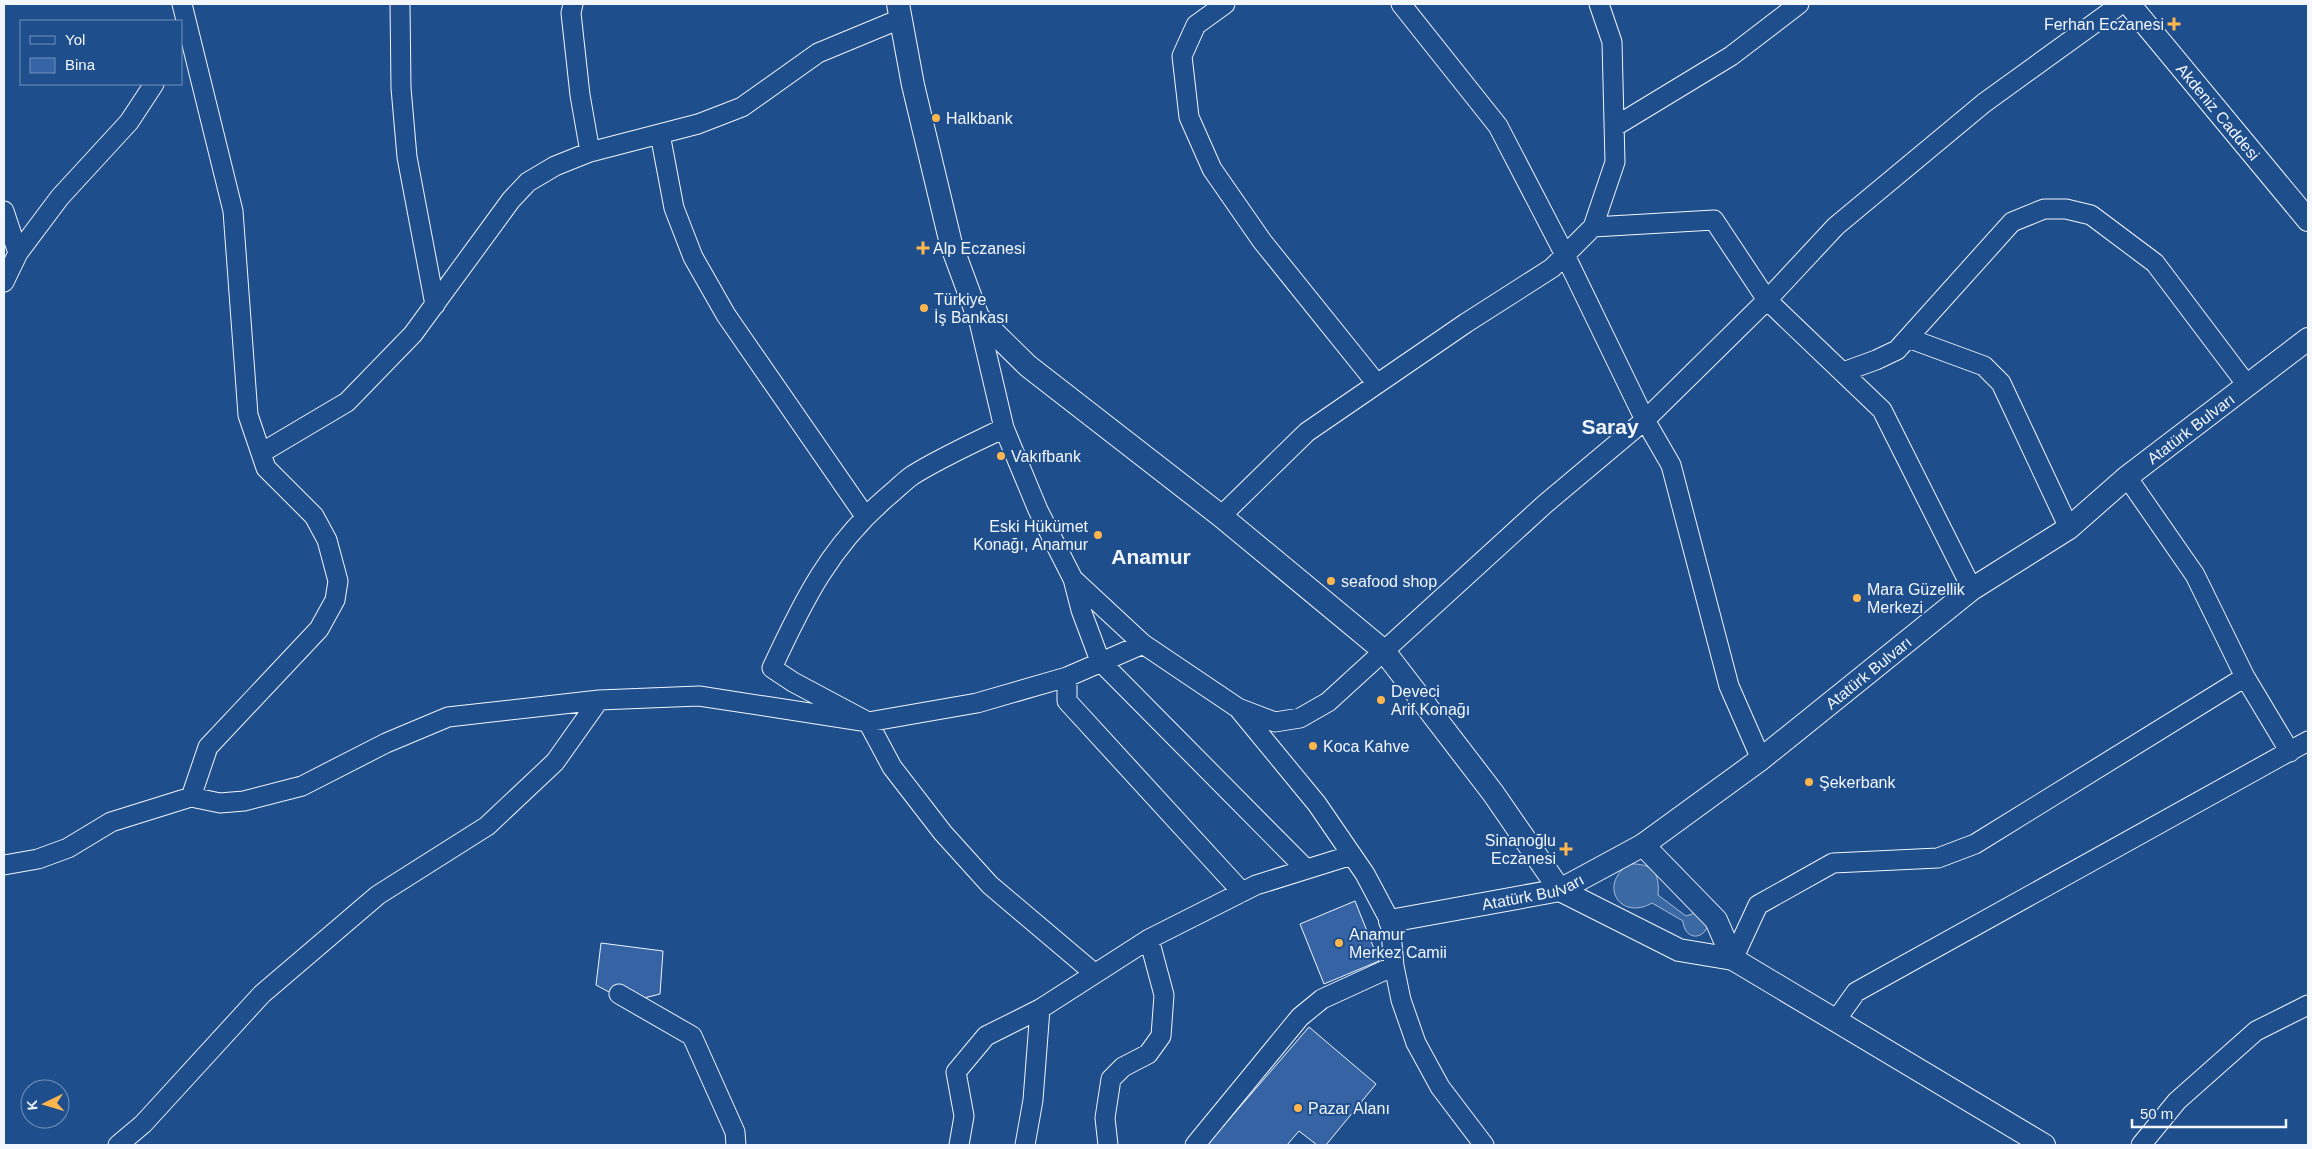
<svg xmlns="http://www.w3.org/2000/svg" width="2312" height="1149" font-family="Arial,sans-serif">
<rect width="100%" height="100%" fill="#1f4e8c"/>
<path fill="#3b69a3" stroke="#a8bbd7" d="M1629,864C1652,863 1660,872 1658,895L1686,916L1698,912L1708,926C1701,942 1684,938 1683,921L1652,903C1621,921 1597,886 1629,864Z"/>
<path fill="#3563a3" stroke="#f2f6ff" d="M1355,901L1379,961L1324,984L1300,924Z
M601,943L663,951L660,994L644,998L609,992L596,985Z
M1309,1027L1376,1084L1326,1145H1317L1299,1131L1287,1145H1207Z"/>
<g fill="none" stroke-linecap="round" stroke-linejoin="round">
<g stroke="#f2f6ff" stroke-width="21">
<path id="minor" d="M182,4L233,211L248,415L266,468L314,516L327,540L338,581L335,600L319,629L208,747L191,797
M400,4L401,88L407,157L435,305
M573,4L571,13L580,95L590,152
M1225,4L1196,25L1182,56L1189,117L1212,169L1262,241L1377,384
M1401,4L1498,126L1565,255L1645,420L1671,465L1729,686L1761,759
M1614,127L1731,56L1799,4
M660,134L674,208L693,257L726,315L865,516
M4,211L18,253
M1593,227L1714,220L1767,300L1882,410L1972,589
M4,282L18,253L60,197L129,122L154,84
M978,317L1004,428L1038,510L1073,579L1143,644L1238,708L1317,804L1365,874L1390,921L1394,966L1401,1000L1416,1043L1440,1087L1484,1145
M1908,338L1984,366L2001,383L2069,528
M1843,372L1876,360L1897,350L2012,222L2044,209H2066L2091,215L2155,263L2247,385
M1004,428C974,443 942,457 913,475C904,481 896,490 887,497C830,546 803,601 772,668L793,682L868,722L977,703L1067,677L1143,644
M261,453L347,402L413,334L511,200L528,182L555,166L590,152L698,124L742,107L818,53L900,19
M2127,477L2195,575L2245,677L2290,752
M1221,516L1307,432L1466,323L1552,268L1593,227L1615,162L1612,42L1599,4
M1073,579L1081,610L1100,661L1306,869
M1067,677V701L1242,892
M1238,708L1275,722L1300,718L1328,702L1545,504L1645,420L1767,300L1836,226L1984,103L2121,4
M4,865L38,859L68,848L111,822L191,797L220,803L244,801L302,786L386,743L448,717L599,700L699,696L868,722L892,767L943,833L990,885L1094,973
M1733,959L1758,905L1833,863L1938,858L1975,844L2245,677
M619,994L692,1036L735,1132L736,1145
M1836,1020L1856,992L2308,741
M118,1145L143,1124L262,994L378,895L487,826L555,762L599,700
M959,1145L964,1116L956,1072L986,1036L1040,1009L1149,939L1256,885L1352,855
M1025,1145L1033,1100L1040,1009
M1108,1145L1105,1118L1111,1079L1123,1067L1148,1054L1161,1036L1164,995L1149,939
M1195,1145L1300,1017L1322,999L1394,966
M2141,1145L2177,1101L2256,1031L2308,1005"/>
</g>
<g stroke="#f2f6ff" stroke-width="24">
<g id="tertiary">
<path d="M898,4L913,85L951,244L978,317L1028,366L1221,516L1384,651L1493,793L1560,890L1679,950L1733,959L2044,1145"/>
<path id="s1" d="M2129,4L2308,220"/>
<path d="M1643,845L1716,920L1733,959"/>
<path id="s2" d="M1390,921L1560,890L1643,845L1761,759L1972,589L2069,528L2127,477L2308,339"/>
</g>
</g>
<use href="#minor" stroke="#1f4e8c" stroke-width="19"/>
<use href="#tertiary" stroke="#1f4e8c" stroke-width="22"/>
</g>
<g fill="#ffb74d" stroke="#1f4e8c" stroke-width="2">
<path d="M2171.5 16.5h5v5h5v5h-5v5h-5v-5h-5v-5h5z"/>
<circle cx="936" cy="118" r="5"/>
<path d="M920.5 240.5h5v5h5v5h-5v5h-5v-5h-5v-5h5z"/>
<circle cx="924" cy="308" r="5"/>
<circle cx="1001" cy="456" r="5"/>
<circle cx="1098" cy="535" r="5"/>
<circle cx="1331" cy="581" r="5"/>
<circle cx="1857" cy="598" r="5"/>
<circle cx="1381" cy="700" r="5"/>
<circle cx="1313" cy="746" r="5"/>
<circle cx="1809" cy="782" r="5"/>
<path d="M1563.5 841.5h5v5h5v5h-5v5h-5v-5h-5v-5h5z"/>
<circle cx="1339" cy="943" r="5"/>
<circle cx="1298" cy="1108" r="5"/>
</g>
<g text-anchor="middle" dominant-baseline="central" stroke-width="4" stroke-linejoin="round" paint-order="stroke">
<g font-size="16" fill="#f2f6ff" stroke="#1f4e8c" text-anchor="start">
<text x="2164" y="24" text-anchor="end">Ferhan Eczanesi</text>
<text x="946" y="118">Halkbank</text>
<text x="933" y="248">Alp Eczanesi</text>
<text x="934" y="299">Türkiye<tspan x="934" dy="18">İş Bankası</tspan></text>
<text x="1011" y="456">Vakıfbank</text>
<text x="1088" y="526" text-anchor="end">Eski Hükümet<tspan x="1088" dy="18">Konağı, Anamur</tspan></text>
<text x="1341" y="581">seafood shop</text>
<text x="1867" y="589">Mara Güzellik<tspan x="1867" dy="18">Merkezi</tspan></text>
<text x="1391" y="691">Deveci<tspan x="1391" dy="18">Arif Konağı</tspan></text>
<text x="1323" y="746">Koca Kahve</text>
<text x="1819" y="782">Şekerbank</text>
<text x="1556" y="840" text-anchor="end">Sinanoğlu<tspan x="1556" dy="18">Eczanesi</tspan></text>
<text x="1349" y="934">Anamur<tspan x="1349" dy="18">Merkez Camii</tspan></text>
<text x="1308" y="1108">Pazar Alanı</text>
</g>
<g font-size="16" fill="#f2f6ff" stroke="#1f4e8c">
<text stroke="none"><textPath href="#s1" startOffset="140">Akdeniz Caddesi</textPath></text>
<text stroke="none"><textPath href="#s2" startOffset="956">Atatürk Bulvarı</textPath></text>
<text stroke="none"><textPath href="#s2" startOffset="551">Atatürk Bulvarı</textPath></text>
<text stroke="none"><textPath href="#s2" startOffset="146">Atatürk Bulvarı</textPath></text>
</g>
<g font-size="21" font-weight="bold" fill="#f2f6ff" stroke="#1f4e8c">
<text x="1610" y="426">Saray</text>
<text x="1151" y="556">Anamur</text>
</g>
</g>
<rect width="2312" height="1149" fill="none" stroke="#f2f6ff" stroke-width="10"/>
<rect x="20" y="20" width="162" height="65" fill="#1f4e8c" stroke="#7391ba"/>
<rect x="30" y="36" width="25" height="8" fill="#1f4e8c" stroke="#7391ba"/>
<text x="65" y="45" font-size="15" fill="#f2f6ff">Yol</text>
<rect x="30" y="58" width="25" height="15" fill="#3563a3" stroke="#7391ba"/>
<text x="65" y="70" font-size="15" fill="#f2f6ff">Bina</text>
<g transform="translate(45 1104) rotate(265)"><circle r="24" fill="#1f4e8c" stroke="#7391ba"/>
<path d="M0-4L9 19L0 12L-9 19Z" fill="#ffb74d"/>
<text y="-8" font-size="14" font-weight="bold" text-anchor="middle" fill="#f2f6ff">K</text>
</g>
<path d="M2132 1119v8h154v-8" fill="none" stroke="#f2f6ff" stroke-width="2.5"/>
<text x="2140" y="1119" font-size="15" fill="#f2f6ff" stroke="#1f4e8c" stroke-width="4" paint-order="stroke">50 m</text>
</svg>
